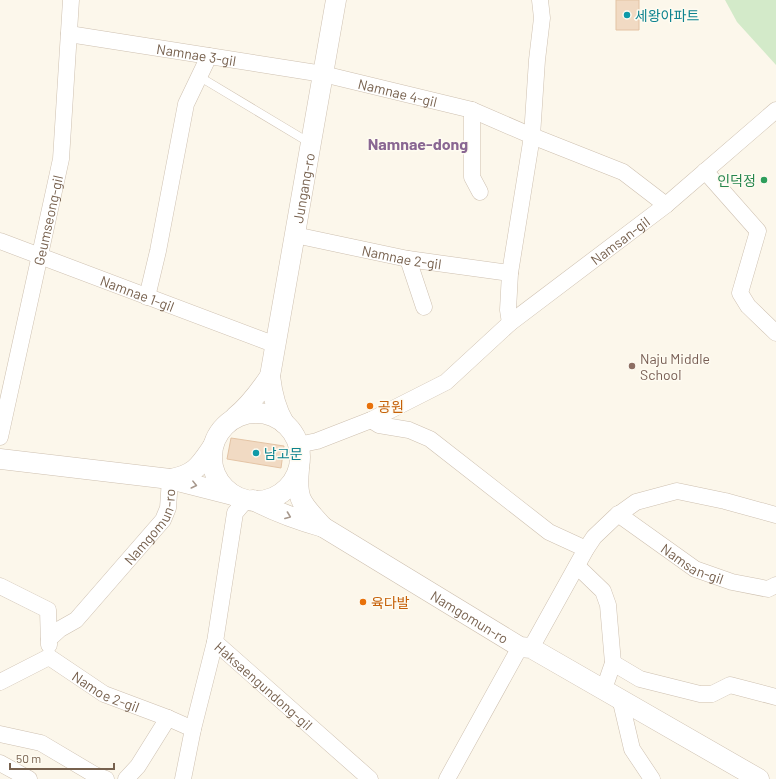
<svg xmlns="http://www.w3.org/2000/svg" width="776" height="779" font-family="Barlow,'Noto Sans KR',sans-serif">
<rect width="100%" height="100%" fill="#fcf7eb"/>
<path fill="#d3eac9" d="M725,0H776V65L737,22Z"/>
<path fill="#f1dac3" stroke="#e3c3a4" d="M616,0H639V30H616Z
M231,438L284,446L281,468L227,459Z"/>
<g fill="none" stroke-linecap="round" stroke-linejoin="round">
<g stroke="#cec0b0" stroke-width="9">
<path id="service" d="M200,77L310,143"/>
</g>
<g stroke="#cec0b0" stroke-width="17">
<g id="minor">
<path id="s1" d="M69,34L323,74L472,110L532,136L623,172L666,205"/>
<path d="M472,110V177L480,192"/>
<path d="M705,171L758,231L740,293L748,306L776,333"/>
<path id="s2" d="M295,235L408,259L510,273"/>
<path id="s3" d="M0,241L276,345"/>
<path d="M408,259L424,307"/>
<path d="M147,297L158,251L186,104L209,56"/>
<path d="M510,323L508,310L510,273L532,136L537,60L542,18L540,0"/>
<path d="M371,420L379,425L409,430L430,439L549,532L586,549"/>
<path id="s4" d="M0,437L61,159L71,0"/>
<path id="s5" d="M298,445L317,441L371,420L446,382L510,323L666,205L776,110"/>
<path id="s6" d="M246,500L235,513L215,642L370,779"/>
<path id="s7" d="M618,514L695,569L732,582L768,589L776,585"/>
<path d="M577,566L603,591L608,605L613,663L604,689"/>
<path d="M0,586L48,610L49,645"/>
<path id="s8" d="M49,639L60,629L76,620L163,520L168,508L170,479"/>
<path d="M531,648L586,549L594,537L615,517L636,502L677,491L725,501L776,515"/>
<path id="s9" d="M49,657L104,694L168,718L193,729"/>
<path d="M613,663L640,679L700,694H712L730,685L776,697"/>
<path d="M0,682L49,657"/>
<path d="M620,698L632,749L652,779"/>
<path d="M0,734L41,743L95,775L106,779"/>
<path d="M0,763L29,779"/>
<path d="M126,779L138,766L168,718"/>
<path d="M183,779L193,729L215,642"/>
<path d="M447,779L520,647"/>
</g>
</g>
<g stroke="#cec0b0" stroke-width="21">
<g id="tertiary">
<path id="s10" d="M270,376L336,0"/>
<circle cx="256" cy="457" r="44"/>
<path d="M235,417C250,405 260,391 270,376C272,393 275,408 284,423"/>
<path d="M213,446C200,465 195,475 170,479L233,495"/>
<path d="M0,459L170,479"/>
<path d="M253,500C276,512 298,520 323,527C302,503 296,502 299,469"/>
<path id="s11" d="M323,527L520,647L531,648L759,779"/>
</g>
</g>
<use href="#service" stroke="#fff" stroke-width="8"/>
<use href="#minor" stroke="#fff" stroke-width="16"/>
<use href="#tertiary" stroke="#fff" stroke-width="20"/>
</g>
<defs><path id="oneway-chevron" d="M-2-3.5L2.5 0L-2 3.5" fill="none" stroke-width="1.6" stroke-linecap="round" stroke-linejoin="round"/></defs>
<g stroke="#a7988c">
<use href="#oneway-chevron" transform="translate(194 485) rotate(14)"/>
<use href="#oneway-chevron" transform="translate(288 516) rotate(21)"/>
</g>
<g fill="#0f9aa8" stroke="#fefbf1" stroke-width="1.5">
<circle cx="627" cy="15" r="4"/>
<circle cx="256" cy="453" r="4"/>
</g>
<circle fill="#2e9e5b" stroke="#fefbf1" stroke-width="1.5" cx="764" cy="180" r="4"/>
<circle fill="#8d6e63" stroke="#fefbf1" stroke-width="1.5" cx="632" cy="366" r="4"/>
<g fill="#e8710a" stroke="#fefbf1" stroke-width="1.5">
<circle cx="370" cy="406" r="4"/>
<circle cx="363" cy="602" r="4"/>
</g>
<g text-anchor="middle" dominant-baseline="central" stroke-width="3" stroke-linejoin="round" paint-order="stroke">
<g font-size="14" fill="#0d838f" stroke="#fefbf1" text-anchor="start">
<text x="635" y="15">세왕아파트</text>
<text x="264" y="453">남고문</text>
</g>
<g font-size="14" fill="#77614e" stroke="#fefbf1">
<text stroke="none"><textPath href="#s1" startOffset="129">Namnae 3-gil</textPath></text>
<text stroke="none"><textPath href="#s1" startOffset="334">Namnae 4-gil</textPath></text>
<text stroke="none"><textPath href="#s10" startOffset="191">Jungang-ro</textPath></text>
<text stroke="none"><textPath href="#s4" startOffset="222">Geumseong-gil</textPath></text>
<text stroke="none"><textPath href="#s5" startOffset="386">Namsan-gil</textPath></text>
<text stroke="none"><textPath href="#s2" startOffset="109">Namnae 2-gil</textPath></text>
<text stroke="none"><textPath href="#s3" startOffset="147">Namnae 1-gil</textPath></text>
<text stroke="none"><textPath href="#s8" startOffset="154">Namgomun-ro</textPath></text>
<text stroke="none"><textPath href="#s7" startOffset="90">Namsan-gil</textPath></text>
<text stroke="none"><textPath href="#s11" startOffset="172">Namgomun-ro</textPath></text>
<text stroke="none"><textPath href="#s6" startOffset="213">Haksaengundong-gil</textPath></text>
<text stroke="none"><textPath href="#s9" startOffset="67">Namoe 2-gil</textPath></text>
</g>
<g font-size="14" fill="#27864d" stroke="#fefbf1" text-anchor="end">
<text x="756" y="180">인덕정</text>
</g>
<g font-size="14" fill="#785e54" stroke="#fefbf1" text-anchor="start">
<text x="640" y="358">Naju Middle<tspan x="640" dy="16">School</tspan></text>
</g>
<g font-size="14" fill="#c56008" stroke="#fefbf1" text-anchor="start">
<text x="378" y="406">공원</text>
<text x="371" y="602">육다발</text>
</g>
<g font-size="16" font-weight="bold" fill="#896692" stroke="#fefbf1">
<text x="418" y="143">Namnae-dong</text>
</g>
</g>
<path d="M10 763v6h104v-6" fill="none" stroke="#77614e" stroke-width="2"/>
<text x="16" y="763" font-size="12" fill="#77614e" stroke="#fefbf1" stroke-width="3" paint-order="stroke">50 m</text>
</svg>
